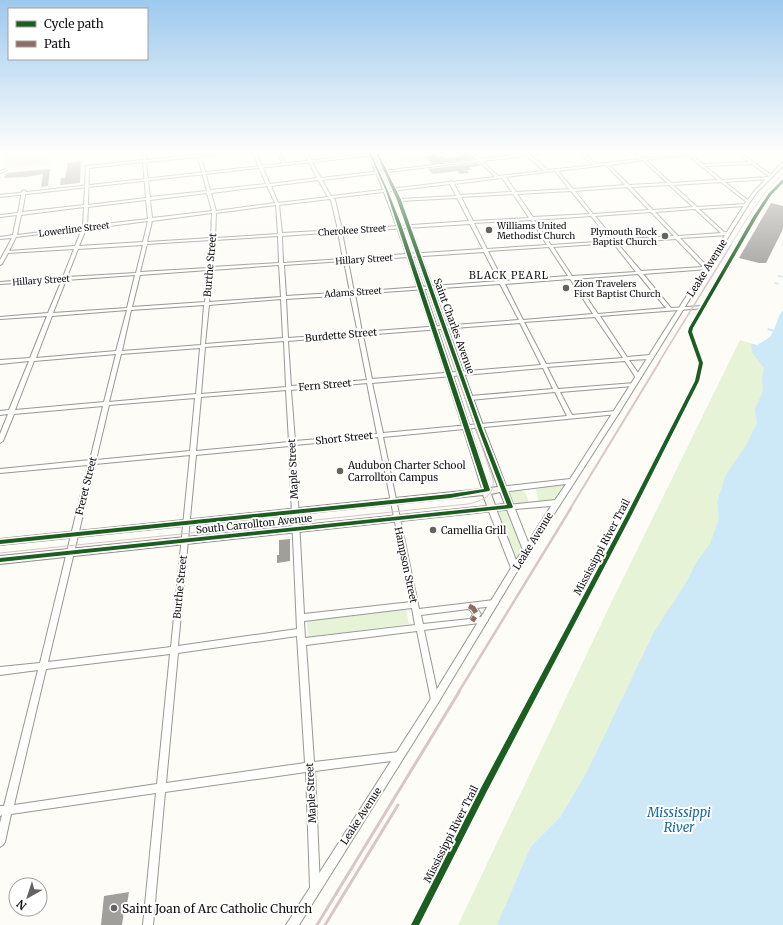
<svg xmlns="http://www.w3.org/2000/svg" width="783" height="925" font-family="Merriweather,serif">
<rect width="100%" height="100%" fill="#fdfcf7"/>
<path fill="#e7f3d7" d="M6,153H50L49,164L4,169Z
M423,155L428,160L403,163L398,158Z
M740,340L757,345L773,366L758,428L717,501L719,519L718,532L591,777L561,816L531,846L500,925H458L611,603Z
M563,485V490L555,501L539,502L536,489Z
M518,490L525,492L528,500V503C514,506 515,506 508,493Z
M509,510L524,548L516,560L495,511Z
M406,609L409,624L308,637L307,621Z"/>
<path fill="#cde8f7" d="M783,300V925H497L531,846L561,816L587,772L654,632L686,583L697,561L710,544L719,519L717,502L726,474L746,446L757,423L755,409L763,391L762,379L764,368L752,352L751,345C767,337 775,316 783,300Z"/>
<path fill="#fdfcf7" d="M783,298V310L779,316L774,330L766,327L777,305Z
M765,329L773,332L770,337L757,345L750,343L755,341Z"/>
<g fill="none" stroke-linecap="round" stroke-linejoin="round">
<path stroke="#cde8f7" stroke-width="1.5" d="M778,276L783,277
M775,283L778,284"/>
</g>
<path fill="#a19f9c" d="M434,153L438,157L443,156L445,158L461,156L457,153H469L474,159L432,164L426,157Z
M81,161L80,183L60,185L61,178H65L68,163Z
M478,163L481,166L470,167L472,170H467L469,173L460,174L458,171L433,174L428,169Z
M50,169L48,186L41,187L43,174L26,177L4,178L6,173Z
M771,203L783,206V229L766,263H759L739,258Z
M290,539V561L277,563V555H279V540Z
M129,892L127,904L125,905L122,925H101L104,896Z"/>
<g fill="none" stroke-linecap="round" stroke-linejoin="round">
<g stroke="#979795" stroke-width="2">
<path id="minor" d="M143,153H146V160L199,154L225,153L224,154L201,156L210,190L266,184L253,153H256L270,184L317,178L304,153H307L321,178L477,160L471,153H473L480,159L527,153H543L542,154L530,155L548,170L593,165L579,153H582L597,164L640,159L632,153C637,153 641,158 646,158C664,158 681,153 697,153V154L691,155L703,164L749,162L736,153H740L773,176L770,177L752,164L705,166L722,180L770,177V179H769L725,182L749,201L750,202L748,203L721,182L673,185L697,207L746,204L748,205L746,206L699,209L724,232L729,233V235L680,238L708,267V269L643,274L671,308L703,306H705V308L600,316L627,357L650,355L653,357L650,359L629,360L641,377L640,378H636L625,361L547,367L558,389L635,383L636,384L635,385L633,386L560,392L572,415L616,411L618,412L619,413L618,414L383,437L419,609L494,600L497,601L498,603L497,605L494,606L477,608L481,614L479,617H484L487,618L488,620L487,622L424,630L439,700L438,703L435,704L432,703L431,700L417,631L306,645L314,762L399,752L402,753L403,756L402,759L399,760L315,771L320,887L318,890L315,892L312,890L310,887L306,772L165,792L153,925H143L156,793L11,814L5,842L3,845L0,847V823L2,815L0,816V806H4L38,670L0,675V667L40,663L88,465L0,473V469L90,460L103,406L14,414L3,441L0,443V434L8,414L0,415V411L9,410L29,361L0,364V360L30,358L47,316L0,319V317L48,313L62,280L0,284V282L63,277L74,249L8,253L2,264L0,265V260L12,238L0,239V237L13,235L17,215L0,217V215L18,213L22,191L24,190L26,191L22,212L84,205L86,166L143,160ZM688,155L718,180L671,183L646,160ZM527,156L544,171L498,176L482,161ZM198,157L207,191L150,197L146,162ZM643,160L667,183L629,185L609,165ZM479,161L495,177L453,182L451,181L449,182L331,196L322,180ZM143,162L146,198L88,205L89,168ZM606,165L625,185L573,189L558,171ZM555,171L569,189L516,192L506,177ZM502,178L512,192L460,195L454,184ZM318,180L328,197L278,203L271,186ZM450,184L456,196L399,199L397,200L399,201L457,198L469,221L342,230L335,200L333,198ZM669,185L693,207L653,210L631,187ZM267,186L275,203L216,211L211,193ZM627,187L649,210L593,214L575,191ZM571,191L590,214L533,217L517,194ZM207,193L212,211L152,218L150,200ZM513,194L529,218L473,221L461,197ZM330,199L331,200L338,230L282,233L279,205ZM146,200L148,219L87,226L88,207ZM276,205L278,234L215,238L216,213ZM84,207L83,227L17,235L21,215ZM695,209L721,233L678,236L655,212ZM651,212L674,236L615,240L595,216ZM212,213L211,238L147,242L152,221ZM591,216L611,241L551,245L534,220ZM531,220L547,245L487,249L474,223ZM148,221L143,242L79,246L86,229ZM470,224L483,249L347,258L342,232ZM82,229L75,246L9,251L16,237ZM338,232L343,259L283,263L282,236ZM278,236L279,263L212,267L215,240ZM676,239L703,267L641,271L617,243ZM211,240L208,268L140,272L147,244ZM613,243L636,272L572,276L553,247ZM143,245L136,273L67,277L78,249ZM549,247L568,276L503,281L488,251ZM484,252L499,281L354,292L348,261ZM344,261L350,292L286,296L284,265ZM279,265L281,297L209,302L212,270ZM208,270L205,302L132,307L140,275ZM638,274L666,308L598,314L574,279ZM135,275L127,308L53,313L66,280ZM570,279L593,314L523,320L505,284ZM500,284L519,320L362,332L355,294ZM350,295L358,333L288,338L286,299ZM281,299L283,338L205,344L209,305ZM204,305L201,345L122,351L131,310ZM127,310L116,351L36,358L52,316ZM595,317L623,358L546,364L524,322ZM520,323L541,365L372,379L363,335ZM358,335L367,380L291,386L288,341ZM284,341L286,387L201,394L205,347ZM200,348L196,394L109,402L121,354ZM116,354L104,402L15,410L34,361ZM543,368L553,389L470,396L467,398L470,400L555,392L567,416L383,433L372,383ZM367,383L377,434L295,441L291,390ZM286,390L289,442L196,451L201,397ZM195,398L190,451L96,460L109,405ZM378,437L411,602L304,614L295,445ZM289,446L297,629L178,646L196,455ZM190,455L171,647L48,662L95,464ZM412,608L415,625L305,638L304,621ZM468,609L470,610L473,614L470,619L423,624L421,615ZM297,636L305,763L166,783L178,653ZM170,654L157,784L14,805L46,669Z
M277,153H280L285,164H283Z
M5,169L7,170L6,171L0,173V171Z"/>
</g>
<g stroke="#979795" stroke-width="2">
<path id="tertiary" d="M377,153H386L384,154L0,197V195Z
M782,163H783V166L757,192L750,202L619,413L518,570L438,703L299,925H286L432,697L511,568L488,509L489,507H495L496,509L516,560L523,550L506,507L507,505L555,500L566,484L503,492L500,491L499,489L500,487L570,479L613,412L746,202L755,190ZM551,506L528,542L515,509Z"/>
</g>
<g stroke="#8e8d8b" stroke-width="2">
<path id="secondary" d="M368,153H372C393,199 409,247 426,295C448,359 469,423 489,488L498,487L477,431L397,200L375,153H379L401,200L485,431L514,507L513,509L0,564V556L487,506L483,495L0,545V539L482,489C462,424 441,359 420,295C404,247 388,199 368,153ZM500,492L505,504L495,505L491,494Z"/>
</g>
<use href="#minor" fill="#fffffe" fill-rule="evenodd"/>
<use href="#tertiary" fill="#fffffe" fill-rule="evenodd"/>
<use href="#secondary" fill="#f6f4eb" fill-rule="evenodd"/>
<path stroke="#d9c6c7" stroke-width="1" d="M0,553L468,504C482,501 495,496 493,479L406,227L392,190L374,153"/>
<path stroke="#d9c6c7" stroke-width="1" d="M730,246C747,218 760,196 783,173"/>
<path stroke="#d9c6c7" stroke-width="1.5" d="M659,362L731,245"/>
<path stroke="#d9c6c7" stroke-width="2" d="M570,509L660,361"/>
<path stroke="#d9c6c7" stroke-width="2.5" d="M458,693L571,508"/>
<path stroke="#d9c6c7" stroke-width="3" d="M317,925L459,692
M325,925L398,805"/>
<path stroke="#8d6e63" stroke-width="5" stroke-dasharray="10 5" stroke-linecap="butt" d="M469,606L473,608L477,614L472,621"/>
<g stroke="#fff" stroke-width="3">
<path id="cycleway" d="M369,153H371L388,191L402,227L490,490L489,491L450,498L0,544V540L450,494L484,489L398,227L386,191Z
M376,153H378L401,200L483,431L513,507L512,508L0,562V558L507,505L479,431L397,200Z
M782,180H783V183L771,195L757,217L693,328L692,332L703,363L699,381L630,518L487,791L419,925H411L482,786L625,518L695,381L699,363L688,332L689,328L753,217L769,193Z"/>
</g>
<use href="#cycleway" fill="#1b5e20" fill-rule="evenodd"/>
</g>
<linearGradient id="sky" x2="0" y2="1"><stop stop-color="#9dc9ee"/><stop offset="0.54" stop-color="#fefefb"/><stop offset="1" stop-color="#fefefb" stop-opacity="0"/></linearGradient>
<rect width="783" height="282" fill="url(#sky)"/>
<g fill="#646362" stroke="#fff" stroke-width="1.5">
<circle cx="489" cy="230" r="4"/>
<circle cx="665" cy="236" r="4"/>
<circle cx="566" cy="288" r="4"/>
<circle cx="340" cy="471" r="4"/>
<circle cx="433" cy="530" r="4"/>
<circle cx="114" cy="908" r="4"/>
</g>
<g text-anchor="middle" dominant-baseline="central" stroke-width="4" stroke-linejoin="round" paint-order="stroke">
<g font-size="9" fill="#111" stroke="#fff" text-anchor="start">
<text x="497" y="225">Williams United<tspan x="497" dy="10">Methodist Church</tspan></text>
<text x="657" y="231" text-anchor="end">Plymouth Rock<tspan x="657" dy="10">Baptist Church</tspan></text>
<text x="574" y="283">Zion Travelers<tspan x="574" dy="10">First Baptist Church</tspan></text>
</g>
<g font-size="9" fill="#111" stroke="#fff">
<text transform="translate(74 229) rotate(-7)">Lowerline Street</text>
<text transform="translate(352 230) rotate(-4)">Cherokee Street</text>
<text transform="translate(364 259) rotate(-4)">Hillary Street</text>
<text transform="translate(41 280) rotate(-4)">Hillary Street</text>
<text transform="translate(353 292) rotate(-4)">Adams Street</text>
</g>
<g font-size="10" fill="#111" stroke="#fff">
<text transform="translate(210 265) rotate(-85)">Burthe Street</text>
<text transform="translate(707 268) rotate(-58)">Leake Avenue</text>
<text transform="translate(454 326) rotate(70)">Saint Charles Avenue</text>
<text transform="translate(341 335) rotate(-5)">Burdette Street</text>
<text transform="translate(325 385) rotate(-5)">Fern Street</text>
<text transform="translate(344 438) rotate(-6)">Short Street</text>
<text transform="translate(293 469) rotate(-93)">Maple Street</text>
<text transform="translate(86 486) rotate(-76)">Freret Street</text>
<text transform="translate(254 524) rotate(-6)">South Carrollton Avenue</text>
<text transform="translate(533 541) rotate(-58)">Leake Avenue</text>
<text transform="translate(602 547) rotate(-62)">Mississippi River Trail</text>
<text transform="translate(406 565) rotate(78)">Hampson Street</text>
<text transform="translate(180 587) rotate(-84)">Burthe Street</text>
<text transform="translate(311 793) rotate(-93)">Maple Street</text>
<text transform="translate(361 816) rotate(-57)">Leake Avenue</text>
<text transform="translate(451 834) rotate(-63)">Mississippi River Trail</text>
</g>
<g font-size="10" letter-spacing="1" fill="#111" stroke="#fff">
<text x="509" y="275">BLACK PEARL</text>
</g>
<g font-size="10" fill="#111" stroke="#fff" text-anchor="start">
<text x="348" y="465">Audubon Charter School<tspan x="348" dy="12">Carrollton Campus</tspan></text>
<text x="441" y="530">Camellia Grill</text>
</g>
<g font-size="12" fill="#111" stroke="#fff" text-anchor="start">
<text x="122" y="908">Saint Joan of Arc Catholic Church</text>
</g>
<g font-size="13" font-style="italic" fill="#1768a6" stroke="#fff">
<text x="679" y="812">Mississippi<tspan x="679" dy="15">River</tspan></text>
</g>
</g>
<rect x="8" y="8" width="140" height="52" fill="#ffffff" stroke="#a0a0a0"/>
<rect x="16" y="21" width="20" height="6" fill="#1b5e20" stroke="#a0a0a0"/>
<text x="44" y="28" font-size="12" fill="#111111">Cycle path</text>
<rect x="16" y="41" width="20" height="6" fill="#8d6e63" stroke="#a0a0a0"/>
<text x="44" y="48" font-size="12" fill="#111111">Path</text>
<g transform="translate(28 897) rotate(219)"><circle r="19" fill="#ffffff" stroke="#a0a0a0"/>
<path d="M0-3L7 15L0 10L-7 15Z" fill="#646362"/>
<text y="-6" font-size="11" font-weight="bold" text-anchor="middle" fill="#111111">N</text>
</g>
</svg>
